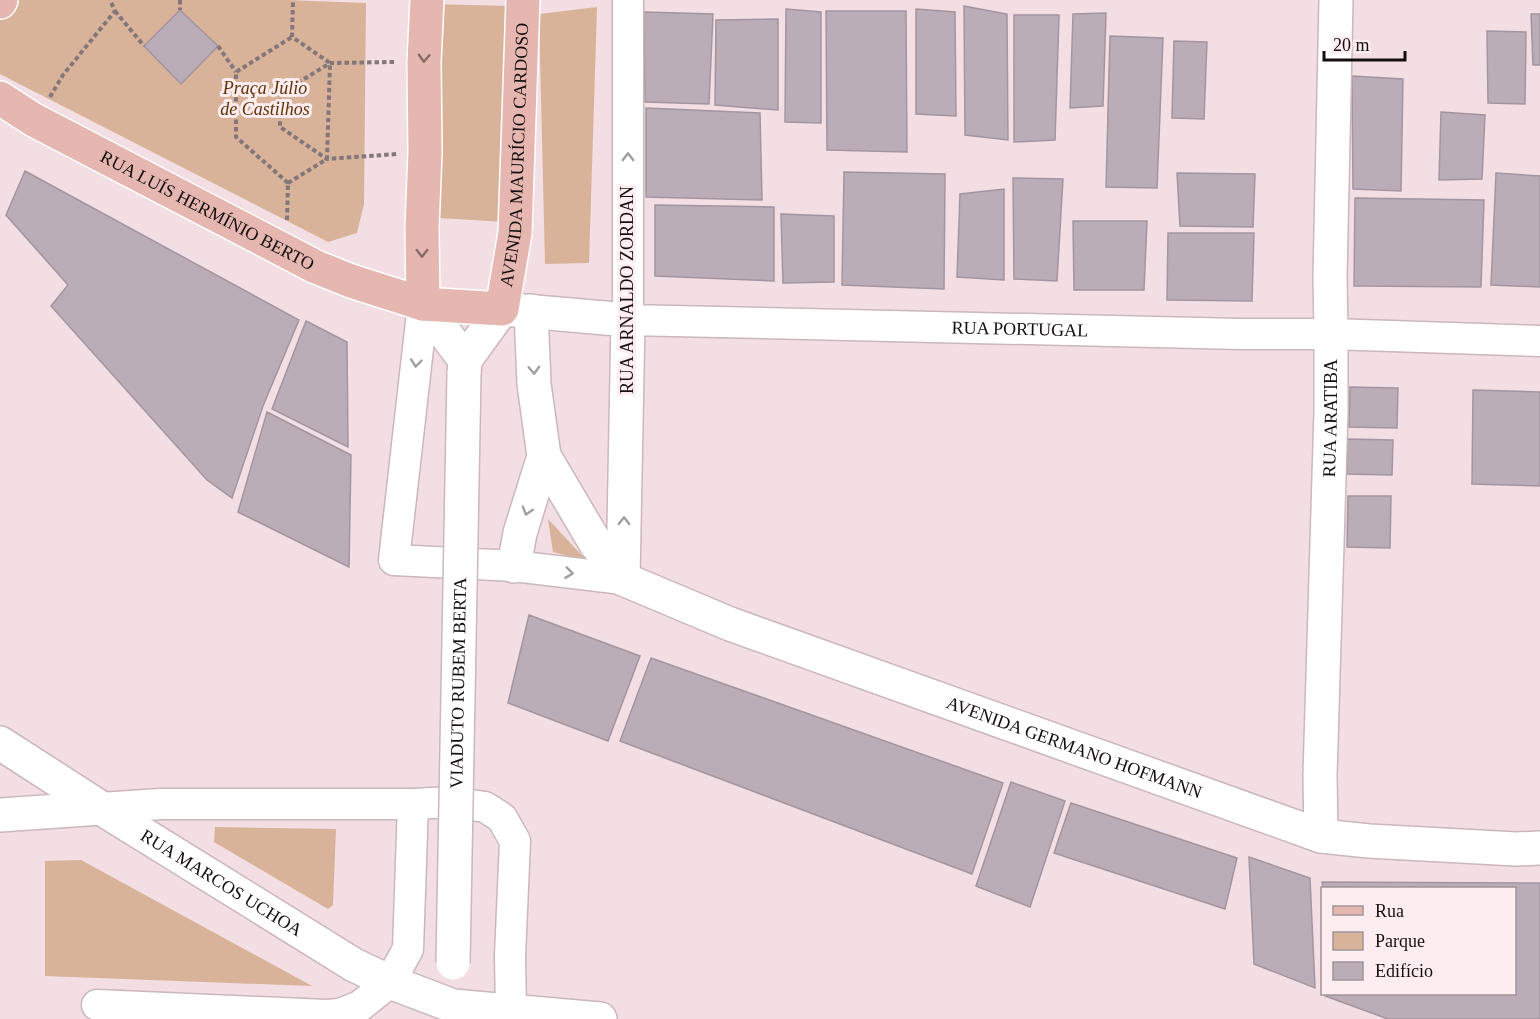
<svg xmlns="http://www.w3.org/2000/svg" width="1540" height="1019" font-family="Georgia,serif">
<rect width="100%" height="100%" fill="#f2dee3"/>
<path fill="#d8b399" d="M0,0H287L366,3L364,204L357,233L328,242L0,74Z
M431,4L507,6L504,222L439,218Z
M597,7L589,263L545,264L539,14Z
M548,519L587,561L553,552Z
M215,827L336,829L333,905L328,909L214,842Z
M81,860L312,986L45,976V861Z"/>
<path fill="#bbadb8" stroke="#a395a0" stroke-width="1.5" d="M964,6L1007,14L1008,140L965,135Z
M786,9L821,12V123L785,122Z
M916,9L955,12L956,116L916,114Z
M180,10L218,46L181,84L144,46Z
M826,11H906L907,152L827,150Z
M644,12L713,14L709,104L645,102Z
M1106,13L1103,106L1070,108L1073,14Z
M1531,14H1540V65H1533Z
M1014,15H1059L1055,140L1014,142Z
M778,19V110L715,105L716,20Z
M1487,31L1526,32L1525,104L1488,103Z
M1110,36L1163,38L1157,188L1106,187Z
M1174,41L1207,42L1204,119L1172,118Z
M1352,76L1403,79L1401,191L1353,189Z
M646,108L760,113L762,200L646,197Z
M1441,112L1485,115L1482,179L1439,180Z
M25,171L299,320L263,406L232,498L207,480L51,306L68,285L6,215Z
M844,172L945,174L944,289L842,285Z
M1177,173L1255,174L1253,227L1180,226Z
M1496,173L1540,176V287L1491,285Z
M1013,178L1063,179L1057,281L1014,279Z
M1004,189V280L957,277L960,194Z
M1355,198L1484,200L1481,287L1354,286Z
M655,205L774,207V281L655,276Z
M781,214L834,216V282L783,283Z
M1073,221H1147L1144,290H1074Z
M1168,233H1254L1252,301L1167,300Z
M306,321L347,342L348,447L272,409Z
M1350,387L1398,388L1397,428L1349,427Z
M1473,390L1540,392V486L1472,484Z
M267,412L351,455L349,567L238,512Z
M1347,439L1393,440L1392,475L1347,474Z
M1348,496H1391L1390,548L1347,547Z
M529,615L640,656L608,741L508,703Z
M651,658L1003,783L972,874L620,741Z
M1011,782L1065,801L1030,907L976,886Z
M1071,803L1237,858L1225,909L1054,853Z
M1249,857L1310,878L1315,988L1254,964Z
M1322,882L1540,883V1019H1388L1325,996V994H1514V888H1323Z"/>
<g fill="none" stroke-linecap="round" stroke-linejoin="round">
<g stroke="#cbb7bc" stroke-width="33">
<g id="street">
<path id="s1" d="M628,0V320L1241,334H1331L1540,341"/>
<path d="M423,304L394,560L514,566L623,579"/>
<path d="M101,808L160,804H413L451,802L485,807L502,818L515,841L510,956L511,1012"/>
<path d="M97,1005L326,1015L340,1014L360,1006L390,982L408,949L413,804"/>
</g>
</g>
<g stroke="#cbb7bc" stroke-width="36">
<g id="secondary">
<path d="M423,304L465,360"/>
<path id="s2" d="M531,311L534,384L544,456L596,544L623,579L730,624L1321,836L1369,841L1516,849L1540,848"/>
<path d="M464,374L465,360L502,309L628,320L623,579"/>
<path d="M514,566L520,533L544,456"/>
<path id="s3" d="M0,743L101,808L354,965L390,982L453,1006L600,1019"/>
<path d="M0,815L101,808"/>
<path id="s4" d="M1321,836L1320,775L1331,411V334L1330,277L1336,0"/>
</g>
</g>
<g stroke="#fff" stroke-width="36">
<g id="primary">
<path d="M0,2L1,0"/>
<path id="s5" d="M0,98L34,120L316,267L351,281L423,304L502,309L515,233L523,0"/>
<path d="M423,304L422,228L425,152L424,62L427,0"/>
</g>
</g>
<path stroke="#84777a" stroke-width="4" stroke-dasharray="4.5 3" stroke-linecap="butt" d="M180,0V10
M115,11L144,46
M292,37L293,0
M218,46L236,72
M394,62L330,63L280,94V127L327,159L397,154
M50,97L63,75L115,11L110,0
M288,183L236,137V72L292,37
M288,183L327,159L330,63L292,37
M287,220L288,183"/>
<use href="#street" stroke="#fff" stroke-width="30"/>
<use href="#secondary" stroke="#fff" stroke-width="33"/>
<use href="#primary" stroke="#e5b7b0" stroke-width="33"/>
<g stroke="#cbb7bc" stroke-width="36" stroke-linecap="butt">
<g id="secondary-bridge">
<path id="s6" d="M453,963L464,374"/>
</g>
</g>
<use href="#secondary-bridge" stroke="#fff" stroke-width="33"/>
</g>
<defs><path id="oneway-chevron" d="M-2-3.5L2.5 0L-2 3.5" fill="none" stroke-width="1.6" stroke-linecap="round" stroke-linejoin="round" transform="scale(1.5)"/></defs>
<g stroke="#876b68">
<use href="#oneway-chevron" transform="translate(424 58) rotate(92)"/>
<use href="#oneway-chevron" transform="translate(422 253) rotate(90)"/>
</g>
<g stroke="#a19f9f">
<use href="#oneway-chevron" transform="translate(628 157) rotate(-90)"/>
<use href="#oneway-chevron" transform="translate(416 363) rotate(96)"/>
<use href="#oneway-chevron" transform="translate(534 370) rotate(88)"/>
<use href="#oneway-chevron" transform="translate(527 511) rotate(107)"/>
<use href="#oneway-chevron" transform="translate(624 521) rotate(-89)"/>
<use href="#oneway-chevron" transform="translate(569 573) rotate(7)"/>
</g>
<g text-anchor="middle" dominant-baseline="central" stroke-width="6" stroke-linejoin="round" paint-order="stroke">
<g font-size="18" font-style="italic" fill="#603105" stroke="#fdedf0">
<text x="265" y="88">Praça Júlio<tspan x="265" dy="21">de Castilhos</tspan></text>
</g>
<g font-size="18" fill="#140e0f" stroke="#fdedf0">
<text stroke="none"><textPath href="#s5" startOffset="706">AVENIDA MAURÍCIO CARDOSO</textPath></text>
<text stroke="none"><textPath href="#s5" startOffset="236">RUA LUÍS HERMÍNIO BERTO</textPath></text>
<text transform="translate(627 290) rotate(-90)">RUA ARNALDO ZORDAN</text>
<text stroke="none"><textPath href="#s1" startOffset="712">RUA PORTUGAL</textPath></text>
<text stroke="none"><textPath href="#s4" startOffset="418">RUA ARATIBA</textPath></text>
<text stroke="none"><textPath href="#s6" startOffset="280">VIADUTO RUBEM BERTA</textPath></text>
<text stroke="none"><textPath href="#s2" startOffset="774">AVENIDA GERMANO HOFMANN</textPath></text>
<text stroke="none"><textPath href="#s3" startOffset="262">RUA MARCOS UCHOA</textPath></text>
</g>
</g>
<rect x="1321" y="887" width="195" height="108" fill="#fdedf0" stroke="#a09496" stroke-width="1.5"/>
<rect x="1333" y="906" width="30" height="9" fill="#e5b7b0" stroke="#a09496" stroke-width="1.5"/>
<text x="1375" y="917" font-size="18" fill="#140e0f">Rua</text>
<rect x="1333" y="932" width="30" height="18" fill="#d8b399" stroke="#a09496" stroke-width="1.5"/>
<text x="1375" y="947" font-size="18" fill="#140e0f">Parque</text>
<rect x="1333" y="962" width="30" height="18" fill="#bbadb8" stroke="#a09496" stroke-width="1.5"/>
<text x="1375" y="977" font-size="18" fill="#140e0f">Edifício</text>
<path d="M1324 51v9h81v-9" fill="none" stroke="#140e0f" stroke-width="3"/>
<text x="1333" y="51" font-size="18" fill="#140e0f" stroke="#fdedf0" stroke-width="4.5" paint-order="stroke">20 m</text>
</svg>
